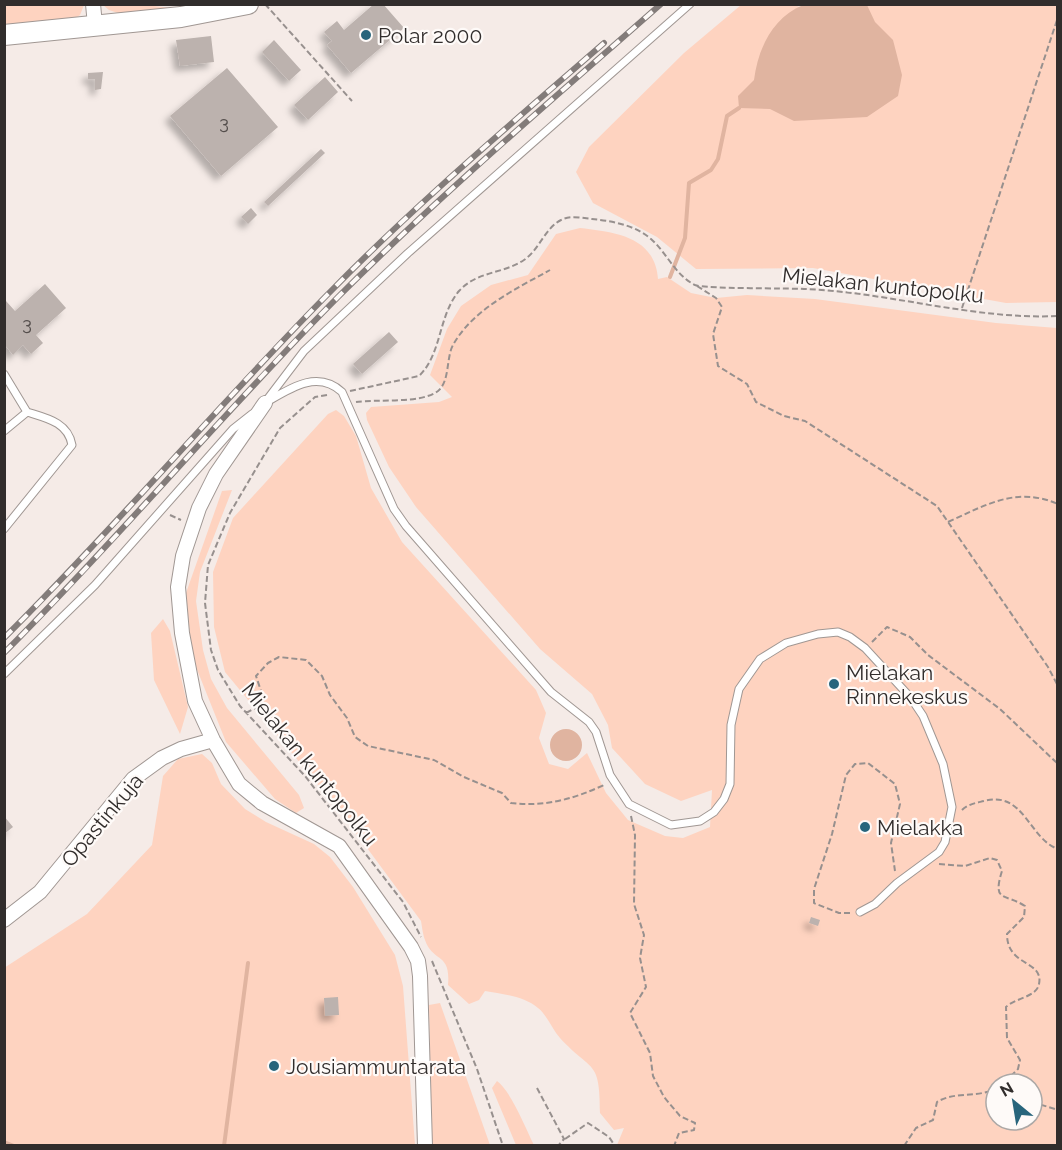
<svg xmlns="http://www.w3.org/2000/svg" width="1062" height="1150" font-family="Raleway,sans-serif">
<defs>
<filter id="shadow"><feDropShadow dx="-5.5" dy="5.5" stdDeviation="3" flood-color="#0004"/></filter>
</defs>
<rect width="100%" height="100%" fill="#f5ebe7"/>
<path fill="#fed3c0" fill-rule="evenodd" d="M20,4L84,5L80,15L76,18L5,26V6Z
M136,4L172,8L200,6L121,14L109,10L103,5Z
M741,5H803L797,7L844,5H1057V302L1006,303L813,268L696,269L657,237L593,203L576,172L589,147L684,53Z
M580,228C614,232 655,236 658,279L667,277L691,293L716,298L747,295L815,299L996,323L1057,328V1145H617L624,1128L614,1130L600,1113C600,1058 592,1073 560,1038C552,1029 547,1015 538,1008C524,996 502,994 485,991L479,1000L469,1004L448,985C451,952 433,963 425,940C423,935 422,927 421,921L339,810L225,672L214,627L213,572L233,518L328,414L336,410L344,416L356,436L371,488L402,542L536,690L546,713L539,738L549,764L568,769L587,753L606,793L628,820L665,836L683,838L710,827L712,790L681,801L645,784L612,748L608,725L592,694L540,649L416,507L389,467L367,420L366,413L371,407L439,402L452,397L430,375L447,329L461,306L491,285L528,275L556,234ZM996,1084H1032V1120H996Z
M232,490L200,572L196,601L203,650L211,679L227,708L299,795L304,808L296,813L275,799L226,742L192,657L186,593L222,491Z
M163,619L170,631L188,707L180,734L154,680L151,633Z
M202,754L212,763L221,784L245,809L266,822L314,844L330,857L353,887L395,955L403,986L415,1145H5L4,968L87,914L152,845L163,776L178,759Z
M440,1003L490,1145H432L429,1005Z
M497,1081C511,1091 526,1129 534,1145H516L492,1088Z"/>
<path fill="#e0b4a0" d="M803,5H867L875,22L893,40L902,75L898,96L867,117L794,121L770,109L739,108L738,96L754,80C758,49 772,18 803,5Z
M550 745a16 16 0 1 1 32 0a16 16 0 1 1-32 0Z"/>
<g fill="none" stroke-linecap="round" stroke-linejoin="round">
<path stroke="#e0b4a0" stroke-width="4" d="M670,277L685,238L689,183L711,170L718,159L727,116L739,108
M4,1142L14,1146
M224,1146L248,963"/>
</g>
<path fill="#bcb2ae" filter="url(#shadow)" d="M374,4H383L404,28L351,73L327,45L332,41L324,32L337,21L344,30Z
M211,36L214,62L180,66L176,40Z
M274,40L301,70L289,81L262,52Z
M227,68L278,127L221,176L170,116Z
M103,72L101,89L95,90V79H88V73Z
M325,77L338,92L308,120L294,105Z
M321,149L325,153L268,206L264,202Z
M251,208L257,215L248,224L241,217Z
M45,284L66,308L36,335L43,343L31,354L23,345L13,355L5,345V303L6,301L15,311Z
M389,332L398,342L362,374L353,364Z
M4,816L13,827L4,834Z
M811,917L820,920L818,926L809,923Z
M338,997L339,1015L325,1016L324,998Z"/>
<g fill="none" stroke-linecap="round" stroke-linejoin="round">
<g stroke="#a09793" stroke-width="9">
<path id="lane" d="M4,374L27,412C46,418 68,422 72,445L4,529
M266,401L304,351L408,253L690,4
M265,403C289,389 317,369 342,392L394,509L406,526L551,692L589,722L596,732L610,775L629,804L671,825L700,821L714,812L724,799L730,784L731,725L739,689L760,659L786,643L818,634L838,632L850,637L865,648L911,698L923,716L943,764L952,807L945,842L939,852L897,883L875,904L860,912
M4,431L27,412
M4,674L95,585L233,429L252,414"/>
</g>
<g stroke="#a09793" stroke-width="16">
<path id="street" d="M93,4L95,25
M265,403L216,474L199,508L183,556L178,587L182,633L195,701L213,740L239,784L262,803L339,846L411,947L418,961L420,976L425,1146
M4,920L40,892L133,779L162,758L181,749L213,740"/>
</g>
<g stroke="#a09793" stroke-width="22">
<path id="secondary" d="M4,35L181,17L248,4"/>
</g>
<path stroke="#97908e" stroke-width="2" stroke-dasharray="6 3" stroke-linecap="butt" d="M265,4L352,101
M697,286L716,298L722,307L713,334L718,366L747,384L756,402L784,416L805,421L937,506L1048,667L1058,686
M962,308L1058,17
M350,391L419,376C442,354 438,316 459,291C477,271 503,274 524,260C539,250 545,228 561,220C570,215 582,218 592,219C612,221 635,225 651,239C667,253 675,275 695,285C704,289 788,288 804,289C888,292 974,320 1058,316
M327,395L315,397L280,428L230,513L208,565L205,603L211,650L218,670L240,706L305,776L403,902L421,937
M356,402C377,399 421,404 438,391C450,381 446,358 453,345C473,309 516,289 550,270
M170,515L181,520
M948,522C986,505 1016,486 1058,504
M872,642L887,627L910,637L928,655L1000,709L1058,764
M246,713L261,705L263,697L256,676L268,663L279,657L306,660L322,676L330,695L347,718L355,737L368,746L434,760L464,777L502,793L511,803C546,807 573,799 604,785
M962,810C968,804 976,803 984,801C1024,790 1029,839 1058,849
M631,816L635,835L634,904L644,935L640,958L646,987L630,1013L650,1053L653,1076L664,1097L680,1116L695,1123L694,1130L679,1133L674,1146
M939,864L965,866L990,858L997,860L1002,871C992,903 1005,893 1025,906L1024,917L1007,934C1007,967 1044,960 1039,984C1037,997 1015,998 1006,1007L1007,1038L1020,1060L1018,1069L1003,1084
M850,913H839L814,903V889L832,834L846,775L855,764L868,763L895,784L900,804L891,843L895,871
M432,961L477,1069L503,1146
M537,1088L564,1139L558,1146
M1032,1102L1058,1110
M565,1139L588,1123L609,1137L615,1146
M904,1146L916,1128L933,1120L937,1102C955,1091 976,1098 996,1089"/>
<use href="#lane" stroke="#fff" stroke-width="7"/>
<use href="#street" stroke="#fff" stroke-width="14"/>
<use href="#secondary" stroke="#fff" stroke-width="20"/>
<g stroke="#837c7a" stroke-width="6">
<path id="rail" d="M4,638C117,526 218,405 330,292C416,204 511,124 604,43
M4,653C119,538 223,413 338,297C441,194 552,100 661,4"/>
</g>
<use href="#rail" stroke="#fefaf8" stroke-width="4" stroke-dasharray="11" stroke-linecap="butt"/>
</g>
<g fill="#28657c" stroke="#fefaf8" stroke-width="2">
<circle cx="366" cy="35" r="6"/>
<circle cx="834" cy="684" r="6"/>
<circle cx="865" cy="827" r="6"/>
<circle cx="274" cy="1066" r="6"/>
</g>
<g text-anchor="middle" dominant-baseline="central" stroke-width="4.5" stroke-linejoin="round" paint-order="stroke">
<g font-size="18" fill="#544e4c">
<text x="224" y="122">3</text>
<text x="27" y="323">3</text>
</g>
<g font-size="21" fill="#312d2c" stroke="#fefaf8" text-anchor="start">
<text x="378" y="35">Polar 2000</text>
<text x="846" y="672">Mielakan<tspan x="846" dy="24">Rinnekeskus</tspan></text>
<text x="877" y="827">Mielakka</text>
<text x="286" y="1066">Jousiammuntarata</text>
</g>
<g font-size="21" fill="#312d2c" stroke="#fefaf8">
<text transform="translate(883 285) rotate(6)">Mielakan kuntopolku</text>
<text transform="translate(310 764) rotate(51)">Mielakan kuntopolku</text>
<text transform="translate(102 820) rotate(-50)">Opastinkuja</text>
</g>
</g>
<rect width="1062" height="1150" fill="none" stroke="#312d2c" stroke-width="12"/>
<g transform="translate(1014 1102) rotate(330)"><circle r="28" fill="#fefaf8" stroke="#aca8a6" stroke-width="1.5"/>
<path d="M0-4.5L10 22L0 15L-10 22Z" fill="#28657c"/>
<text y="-9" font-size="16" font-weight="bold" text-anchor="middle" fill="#312d2c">N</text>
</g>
</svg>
